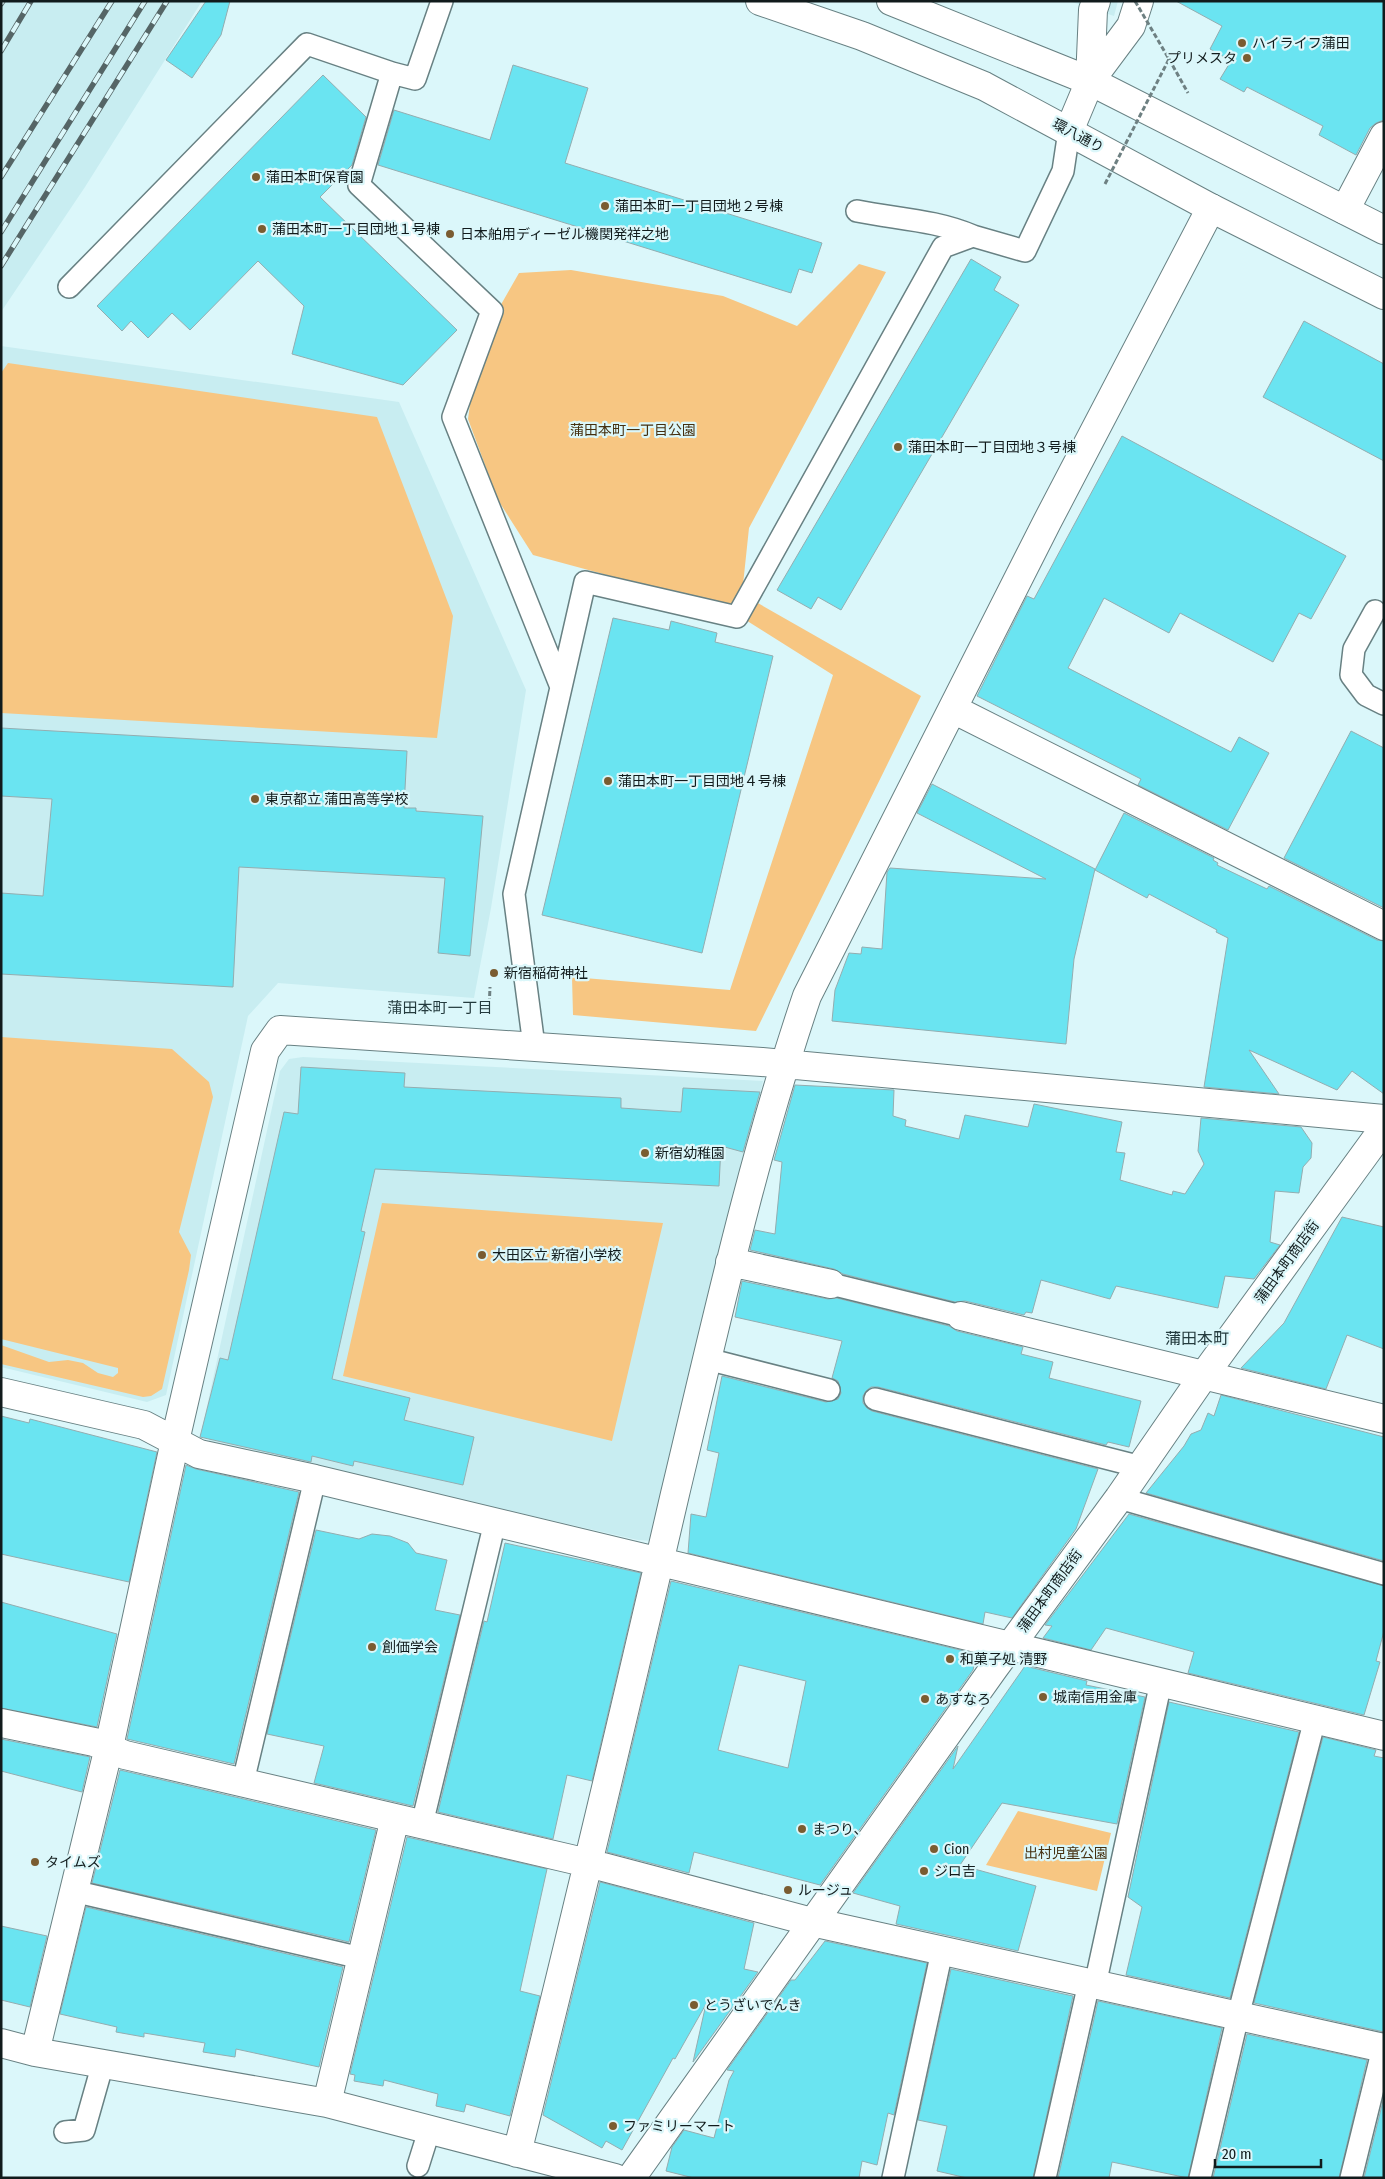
<svg xmlns="http://www.w3.org/2000/svg" width="1385" height="2179" font-family="'Fira Sans Condensed','Noto Sans JP',sans-serif">
<rect width="100%" height="100%" fill="#dbf7fa"/>
<path fill="#c8edf1" d="M1,1H202L85,187L1,312Z
M1069,1H1118L1114,16Z
M1,346L399,402L526,690L491,908L474,998L278,983L248,1016L166,1395L147,1402L1,1367Z
M303,1057L763,1081L661,1526L654,1541L638,1540L211,1443L202,1429L280,1071L289,1059Z"/>
<path fill="#f7c682" d="M859,264L886,272L749,528L742,594L921,696L756,1031L573,1015L572,977L730,990L833,675L725,607L533,555L498,500L468,419L478,345L519,273L571,270L723,296L797,326Z
M8,363L377,417L453,616L437,738L1,713V373Z
M1,1037L172,1049L209,1082L213,1097L179,1232L191,1255L189,1270L162,1389L151,1396L143,1397L1,1364V1345L49,1362L68,1360L83,1363L98,1373L113,1377L118,1373V1368L1,1339Z
M382,1203L663,1223L612,1441L343,1376Z
M1018,1811L1111,1833L1097,1891L986,1865Z"/>
<path fill="#6ae4f1" stroke="#93adb0" fill-rule="evenodd" d="M206,1H230L221,35L192,78L166,60Z
M1176,1H1384V120L1376,123L1370,128L1356,155L1319,135L1323,126L1247,87L1244,92L1220,79L1231,61L1210,49L1222,26Z
M513,65L588,88L565,163L822,243L812,273L799,269L791,293L378,165L394,110L490,140Z
M323,75L366,117L352,165L320,197L457,330L403,385L292,354L304,306L258,261L190,330L172,313L148,338L131,321L122,331L97,306Z
M971,259L1001,277L994,290L1019,305L841,610L818,597L811,609L777,590Z
M1304,321L1384,364V461L1263,397Z
M1122,436L1346,556L1311,619L1299,613L1273,662L1180,613L1169,633L1104,598L1068,668L1231,752L1239,737L1269,753L1228,830L1138,785L1141,779L977,696L1027,596L1034,599Z
M613,618L669,630L671,621L717,633L715,642L773,656L702,953L542,915Z
M1,728L407,751L404,808H416V811L483,816L470,956L438,953L445,878L239,867L233,987L1,974V893L43,896L52,799L1,796Z
M1351,731L1384,748V908L1284,858Z
M932,784L1095,869L1074,959L1066,1044L832,1021L835,990L849,953L861,954L862,947L882,949L887,872L890,868L1046,879L917,813Z
M1124,813L1214,858L1213,860L1218,863L1217,865L1267,889L1269,886L1377,940L1384,941V1094L1352,1071L1337,1090L1249,1050L1279,1094L1204,1087L1228,938L1216,932L1217,930L1149,894L1147,898L1095,870Z
M301,1067L405,1073L404,1087L621,1098V1108L681,1112L683,1088L760,1092L743,1152L721,1146L719,1186L375,1169L361,1231L365,1232L332,1379L410,1398L404,1420L474,1437L463,1485L354,1461L353,1466L312,1456L311,1462L200,1437L220,1358L228,1360L284,1112L298,1114Z
M795,1085L894,1090L893,1116L906,1120L905,1126L959,1139L965,1115L1028,1127L1034,1104L1122,1122L1116,1152L1125,1153L1120,1180L1172,1195L1173,1191L1185,1194L1204,1164L1198,1151L1201,1118L1301,1127L1312,1143L1311,1158L1303,1167L1299,1193L1275,1191L1270,1242L1280,1245L1254,1279L1225,1276L1218,1308L1116,1286L1110,1299L1041,1280L1032,1313L1026,1312L1024,1315L965,1301L955,1302L843,1274L834,1269L750,1250L755,1230L775,1234L782,1162L774,1160Z
M1342,1217L1384,1227V1349L1347,1335L1326,1389L1241,1368L1284,1323Z
M742,1281L828,1299L837,1298L949,1326L957,1331L1023,1347L1021,1354L1053,1362L1049,1378L1141,1401L1129,1447L1108,1442L1106,1445L878,1387H871L866,1391L863,1396V1403L867,1408L872,1411L1098,1469L1076,1529L1012,1618L985,1612L983,1624L688,1553L691,1514L706,1517L719,1453L707,1450L722,1376L826,1402L838,1399L841,1393L838,1381L832,1378L842,1341L735,1317Z
M1221,1395L1384,1437V1561L1146,1493L1184,1446L1191,1434L1201,1430L1208,1413L1214,1416Z
M1,1416L29,1423L30,1419L157,1452L129,1582L1,1554Z
M186,1465L196,1469L299,1492L234,1764L127,1739Z
M1129,1514L1384,1586V1631L1376,1661L1380,1662L1364,1715L1188,1673L1194,1652L1106,1628L1091,1650L1043,1638L1052,1626L1045,1625Z
M316,1530L359,1539L372,1534L390,1536L408,1543L416,1553L447,1560L435,1610L460,1615L413,1806L314,1783L324,1746L267,1734Z
M505,1543L641,1573L592,1781L567,1775L553,1839L438,1812L484,1621L487,1622Z
M671,1581L977,1654L973,1670L820,1885L694,1852L689,1873L607,1852ZM739,1665L806,1681L788,1768L718,1750Z
M1,1602L117,1634L97,1727L1,1708Z
M1025,1666L1087,1681L1086,1685L1145,1697L1117,1824L1002,1803L960,1865L1036,1886L1018,1951L896,1924L900,1906L853,1893L958,1746L953,1769Z
M1169,1702L1299,1732L1230,1998L1126,1975L1142,1907L1128,1897Z
M1323,1737L1376,1750L1374,1756L1384,1758V2032L1254,2003Z
M1,1739L90,1757L82,1792L1,1771Z
M120,1770L376,1830L349,1942L92,1883Z
M407,1837L547,1869L520,1991L540,1996L510,2116L466,2104L464,2112L436,2106L438,2094L384,2080L383,2086L354,2081L355,2075L350,2074Z
M600,1882L754,1923L744,1969L758,1972L693,2062L706,2004L675,2059L673,2058L622,2150L606,2141L602,2148L543,2115Z
M86,1907L343,1967L319,2067L236,2049L235,2057L203,2052L205,2043L144,2033V2037L116,2032L117,2027L60,2014Z
M1,1926L47,1936L30,2007L1,2000Z
M825,1941L927,1963L894,2115L888,2113L877,2165L862,2161L859,2178H694L666,2171L672,2147L684,2130L714,2138L729,2080L734,2071L727,2070L791,1980H795Z
M951,1969L1073,1996L1033,2178H967L937,2171L947,2126L918,2120Z
M1098,2001L1222,2028L1188,2178L1112,2162L1109,2178H1058Z
M1247,2034L1367,2060L1339,2178H1213Z
M1384,2097V2178H1364Z"/>
<g fill="none" stroke-linecap="round" stroke-linejoin="round">
<g stroke="#688183" stroke-width="24">
<path id="lane" d="M442,1L415,79L392,73L359,185L492,311L453,417L561,687
M857,211C897,219 936,220 973,236
M69,287L307,44L392,73
M1375,611L1354,649L1351,675L1366,695L1384,704
M534,1046L514,894L585,582L737,617L943,247L973,236L1025,251L1063,171L1069,131
M831,1284L961,1316
M707,1359L829,1390
M875,1399L1141,1467
M1119,1498L1384,1574
M243,1782L315,1479
M422,1824L495,1522
M73,1891L361,1958
M1095,1985L1161,1682
M65,2132L84,2130L103,2063
M418,2166L429,2131
M893,2178L942,1951
M1045,2178L1089,1983
M1200,2178L1238,2016L1315,1719
M1351,2178L1384,2044"/>
</g>
<g stroke="#688183" stroke-width="30">
<path id="street" d="M1345,210L1384,136
M953,709L1384,926
M730,1262L831,1284
M961,1316L1384,1419
M1,1392L144,1425L199,1454L315,1479L1384,1736
M1,1723L94,1742L125,1755L588,1863L812,1922L1384,2048
M1,2043L35,2052L327,2103L615,2178
M35,2052L109,1747L175,1441L265,1051L280,1030L762,1062L1384,1119
M327,2103L395,1818
M517,2153C572,1934 624,1714 675,1494C715,1327 752,1158 807,996L1047,522L1211,208"/>
</g>
<g stroke="#688183" stroke-width="30">
<path id="secondary" d="M1090,81L1093,10L1096,1
M1069,131L1090,81L1131,26L1139,1
M631,2178L994,1668L1119,1498L1204,1375L1384,1128"/>
</g>
<g stroke="#688183" stroke-width="30">
<path id="primary" d="M760,1L862,36L984,86L1211,208L1384,295
M891,1L1090,81L1384,230"/>
</g>
<path stroke="#6e8082" stroke-width="3" stroke-dasharray="5 2.5" stroke-linecap="butt" d="M1169,59L1188,93
M489,1011L490,987"/>
<use href="#lane" stroke="#fff" stroke-width="21"/>
<use href="#street" stroke="#fff" stroke-width="28"/>
<use href="#secondary" stroke="#fff" stroke-width="28"/>
<use href="#primary" stroke="#fff" stroke-width="28"/>
<g stroke="#556566" stroke-width="5.5">
<path id="rail" d="M1,4L3,1
M1,51L31,1
M1,177L112,1
M1,232L145,1
M1,266L167,1"/>
</g>
<use href="#rail" stroke="#dbf7fa" stroke-width="4" stroke-dasharray="11" stroke-linecap="butt"/>
<path stroke="#6e8082" stroke-width="3" stroke-dasharray="5 2.5" stroke-linecap="butt" d="M1105,184L1169,59L1135,1"/>
</g>
<g fill="#7a5c31" stroke="#dbf7fa" stroke-width="2">
<circle cx="1242" cy="43" r="5"/>
<circle cx="1247" cy="58" r="5"/>
<circle cx="256" cy="177" r="5"/>
<circle cx="605" cy="206" r="5"/>
<circle cx="262" cy="229" r="5"/>
<circle cx="450" cy="234" r="5"/>
<circle cx="898" cy="447" r="5"/>
<circle cx="608" cy="781" r="5"/>
<circle cx="255" cy="799" r="5"/>
<circle cx="494" cy="973" r="5"/>
<circle cx="645" cy="1153" r="5"/>
<circle cx="482" cy="1255" r="5"/>
<circle cx="372" cy="1647" r="5"/>
<circle cx="950" cy="1659" r="5"/>
<circle cx="1043" cy="1697" r="5"/>
<circle cx="925" cy="1699" r="5"/>
<circle cx="802" cy="1829" r="5"/>
<circle cx="934" cy="1849" r="5"/>
<circle cx="35" cy="1862" r="5"/>
<circle cx="924" cy="1871" r="5"/>
<circle cx="788" cy="1890" r="5"/>
<circle cx="694" cy="2005" r="5"/>
<circle cx="613" cy="2126" r="5"/>
</g>
<g text-anchor="middle" dominant-baseline="central" stroke-width="4.5" stroke-linejoin="round" paint-order="stroke">
<g font-size="14" fill="#111b1c" stroke="#dbf7fa" text-anchor="start">
<text x="1252" y="43">ハイライフ蒲田</text>
<text x="1237" y="58" text-anchor="end">プリメスタ</text>
<text x="266" y="177">蒲田本町保育園</text>
<text x="615" y="206">蒲田本町一丁目団地２号棟</text>
<text x="272" y="229">蒲田本町一丁目団地１号棟</text>
<text x="460" y="234">日本舶用ディーゼル機関発祥之地</text>
<text x="908" y="447">蒲田本町一丁目団地３号棟</text>
<text x="618" y="781">蒲田本町一丁目団地４号棟</text>
<text x="265" y="799">東京都立 蒲田高等学校</text>
<text x="504" y="973">新宿稲荷神社</text>
<text x="655" y="1153">新宿幼稚園</text>
<text x="492" y="1255">大田区立 新宿小学校</text>
<text x="382" y="1647">創価学会</text>
<text x="960" y="1659">和菓子処 清野</text>
<text x="1053" y="1697">城南信用金庫</text>
<text x="935" y="1699">あすなろ</text>
<text x="812" y="1829">まつり、</text>
<text x="944" y="1849">Cion</text>
<text x="45" y="1862">タイムズ</text>
<text x="934" y="1871">ジロ吉</text>
<text x="798" y="1890">ルージュ</text>
<text x="704" y="2005">とうざいでんき</text>
<text x="623" y="2126">ファミリーマート</text>
</g>
<g font-size="14" fill="#111b1c" stroke="#dbf7fa">
<text transform="translate(1078 136) rotate(28)">環八通り</text>
<text transform="translate(1287 1262) rotate(-54)">蒲田本町商店街</text>
<text transform="translate(1050 1591) rotate(-54)">蒲田本町商店街</text>
</g>
<g font-size="14" fill="#452f0f" stroke="#dbf7fa">
<text x="633" y="430">蒲田本町一丁目公園</text>
<text x="1066" y="1853">出村児童公園</text>
</g>
<g font-size="15" fill="#243b3e" stroke="#dbf7fa">
<text x="440" y="1008">蒲田本町一丁目</text>
</g>
<g font-size="16" fill="#243b3e" stroke="#dbf7fa">
<text x="1197" y="1338">蒲田本町</text>
</g>
</g>
<rect width="1385" height="2179" fill="none" stroke="#111b1c" stroke-width="5"/>
<path d="M1215 2159v8h106v-8" fill="none" stroke="#111b1c" stroke-width="2.5"/>
<text x="1222" y="2159" font-size="15" fill="#111b1c" stroke="#dbf7fa" stroke-width="4" paint-order="stroke">20 m</text>
</svg>
